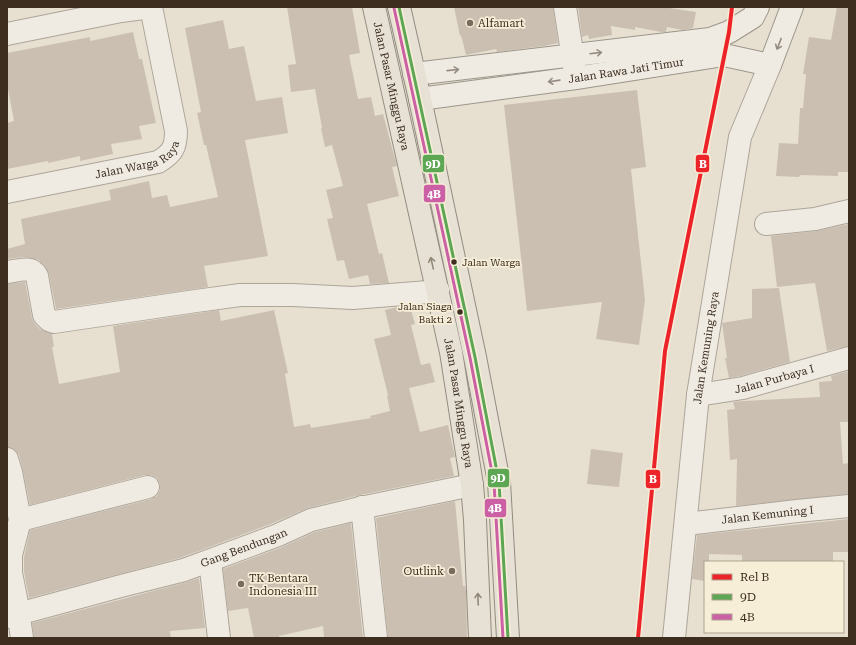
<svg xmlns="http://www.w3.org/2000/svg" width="856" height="645" font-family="'Roboto Serif',serif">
<rect width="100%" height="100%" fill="#e7e0d1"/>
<path fill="#cbbfb2" d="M287,7H352L360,53L349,55L358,99L371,97L375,116L383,114L397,166L392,167L399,196L367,204L379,254L382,253L389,283L370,284L368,275L349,279L344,260L337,261L327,219L333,218L326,190L343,186L332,145L325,147L321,128H322L315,89L291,92L288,65L296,64Z
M454,7H553L558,43L544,46L497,52L496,49L466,55L461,35L460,36Z
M578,7H663L696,12L693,28L683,30L667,27L666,32H661L635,27V30L611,26L612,35L589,39L588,35L582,37Z
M837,7H849V172H838V176L800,175L799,177L776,176L779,143L798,144L800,108H803L806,74H803L809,37L831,40Z
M223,20L229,49L244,46L256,101L282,97L288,133L245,140L268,256L204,266L208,287L56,309L49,274L45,265L39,260L31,258L23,257L7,259V249L25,244L21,219L111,200L109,190L149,181L152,198L167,195L170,207L218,197L206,145H204L197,113L201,112L185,28Z
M133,32L139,59H142L156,123L139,126L142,139L111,144L113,154L80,161V156L48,163V161L7,169V123L14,121L7,84V53L90,37V41Z
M637,90L646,167L631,169L645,300L639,345L596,339L602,302L527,311L504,105Z
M849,224V346L827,351L815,283L777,287L771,236L816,231Z
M25,282L32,318L35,324L40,329L52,334L54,347H52L59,384L120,372L113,326L219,310L221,321L274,310L288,373L285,374L294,427L310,424L311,428L371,418L370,416L390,411L387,396L388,395L374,339L391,335L385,310L397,307L410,306L415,324L411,325L421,365L430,363L435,382L409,388L420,432L448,425L455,457L450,458L454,476L360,495L308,508L273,523L180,558L29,598L24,572V557L30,530L151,499L157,496L160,490V484L157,478L151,475H145L30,505L23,470L19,455L15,450L7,447V284Z
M779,288L790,362L740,376L729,378L725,358H727L722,323L752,318V289Z
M849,371V422H840L843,464L849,463V494L736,506L737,459L730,460L727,410L735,409L733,402L743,401L820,397L819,382L832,381L831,376Z
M591,449L623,453L619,487L587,484Z
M455,501L463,586H465L466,591L467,638H388L376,518Z
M849,519V552H833V562L742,561V555L709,554V562H705V581L692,579L697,535Z
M351,523L363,638H324L323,626L279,636V638H254L248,608L228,611L223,569L282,547L315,532Z
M199,578L205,628L170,631L171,638H34L32,623L187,582Z"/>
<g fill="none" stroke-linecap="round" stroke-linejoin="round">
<g stroke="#ada599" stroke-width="24">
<g id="minor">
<path d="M565,7L576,78"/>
<path d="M7,34L121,11L151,7"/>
<path id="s1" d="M7,192L158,162C173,153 176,147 176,131L151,7"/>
<path d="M766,224L815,219L849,211"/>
<path d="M7,272C17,271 32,265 37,276L44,315L49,320L54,322L196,301L240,295H293L353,298L428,292L438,290"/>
<path id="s2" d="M698,395L743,388L849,358"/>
<path d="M7,459L11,472L20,520L11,555V573L16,598L22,638"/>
<path d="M362,507L376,638"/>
<path d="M20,520L148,487"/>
<path id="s3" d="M686,524L797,511L849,506"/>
<path d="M210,561L219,638"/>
<path id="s4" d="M7,617L121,586L184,570L278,535L311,520L365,507L472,485"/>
<path id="s5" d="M674,638L698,395L740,137L770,65"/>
</g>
</g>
<g stroke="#9c958a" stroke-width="24">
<g id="secondary">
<path d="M414,74L710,39L729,32L753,17L758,7"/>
<path id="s6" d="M420,99L576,78L724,55L770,65L792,7"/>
</g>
</g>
<g stroke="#928b80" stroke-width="24">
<g id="primary">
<path id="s7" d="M374,7L451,352L472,485L475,520L480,638"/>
<path d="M399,7L420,99L475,357L499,482L508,638"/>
</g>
</g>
<use href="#minor" stroke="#efebe3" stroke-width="22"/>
<use href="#secondary" stroke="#efebe3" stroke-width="22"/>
<use href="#primary" stroke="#e6e1d4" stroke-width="22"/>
<g stroke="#f7eed8" stroke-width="6">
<path id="bus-1" d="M399,7L475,357L499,482L508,638"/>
</g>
<g stroke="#f7eed8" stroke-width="6">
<path id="bus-2" d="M394,8L470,358L494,483L503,638"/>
</g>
<use href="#bus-1" stroke="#5da653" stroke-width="3"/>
<use href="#bus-2" stroke="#cb60a4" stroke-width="3"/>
<g stroke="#f7eed8" stroke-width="7">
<path id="rail-1" d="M638,638L665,351L729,32L732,7"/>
</g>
<use href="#rail-1" stroke="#ec2329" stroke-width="4"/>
</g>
<defs><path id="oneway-shaft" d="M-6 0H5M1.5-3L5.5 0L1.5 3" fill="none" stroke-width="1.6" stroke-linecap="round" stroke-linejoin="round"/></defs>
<g stroke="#968c82">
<use href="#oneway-shaft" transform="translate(779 44) rotate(111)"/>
<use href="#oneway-shaft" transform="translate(596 53) rotate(-7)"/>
<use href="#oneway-shaft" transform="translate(453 70) rotate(-6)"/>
<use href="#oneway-shaft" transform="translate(554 81) rotate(172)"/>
</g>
<g stroke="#92887a">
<use href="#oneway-shaft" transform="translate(432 263) rotate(-103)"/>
<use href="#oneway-shaft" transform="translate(478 599) rotate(-92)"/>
</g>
<g fill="#786c5e" stroke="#f7eed8" stroke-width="1.5">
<circle cx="470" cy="23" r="4"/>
<circle cx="452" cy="571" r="4"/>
<circle cx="241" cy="584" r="4"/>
</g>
<g fill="#3d2e20" stroke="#f7eed8" stroke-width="1.5">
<circle cx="454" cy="262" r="3.5"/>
<circle cx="460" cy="312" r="3.5"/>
</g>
<g text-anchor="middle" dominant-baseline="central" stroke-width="3.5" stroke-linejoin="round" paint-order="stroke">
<g font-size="10" fill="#3d2e20" stroke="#f7eed8" text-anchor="start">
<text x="462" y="262">Jalan Warga</text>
<text x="452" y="306" text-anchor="end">Jalan Siaga<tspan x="452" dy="13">Bakti 2</tspan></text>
</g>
<g font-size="11" fill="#3d2e20" stroke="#f7eed8" text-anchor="start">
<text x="478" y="23">Alfamart</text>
<text x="444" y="571" text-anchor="end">Outlink</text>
<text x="249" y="578">TK Bentara<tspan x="249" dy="13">Indonesia III</tspan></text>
</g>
<g font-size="11" fill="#3d2e20" stroke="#f7eed8">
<text stroke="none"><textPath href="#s6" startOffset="208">Jalan Rawa Jati Timur</textPath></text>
<text stroke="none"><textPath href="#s7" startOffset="81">Jalan Pasar Minggu Raya</textPath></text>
<text stroke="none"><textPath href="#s1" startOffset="136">Jalan Warga Raya</textPath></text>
<text stroke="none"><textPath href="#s5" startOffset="292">Jalan Kemuning Raya</textPath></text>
<text stroke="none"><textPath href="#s2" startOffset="78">Jalan Purbaya I</textPath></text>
<text stroke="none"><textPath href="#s7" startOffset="405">Jalan Pasar Minggu Raya</textPath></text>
<text stroke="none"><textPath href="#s3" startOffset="82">Jalan Kemuning I</textPath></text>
<text stroke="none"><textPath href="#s4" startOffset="247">Gang Bendungan</textPath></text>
</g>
</g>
<g stroke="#f7eed8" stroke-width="1.5">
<rect x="422" y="154" width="23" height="19" rx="4" fill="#5da653"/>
<rect x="695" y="154" width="15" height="19" rx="4" fill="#ec2329"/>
<rect x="423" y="184" width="23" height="19" rx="4" fill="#cb60a4"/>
<rect x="487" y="468" width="23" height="20" rx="4" fill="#5da653"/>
<rect x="645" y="469" width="16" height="20" rx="4" fill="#ec2329"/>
<rect x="484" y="498" width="23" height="20" rx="4" fill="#cb60a4"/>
</g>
<g font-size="11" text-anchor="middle" font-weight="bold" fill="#fff">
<text x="433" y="168">9D</text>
<text x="703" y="168">B</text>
<text x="434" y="198">4B</text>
<text x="498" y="482">9D</text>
<text x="653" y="483">B</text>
<text x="495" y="512">4B</text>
</g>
<rect width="856" height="645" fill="none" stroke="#3d2e20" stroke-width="16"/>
<rect x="704" y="561" width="140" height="72" fill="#f7eed8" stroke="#ada18e"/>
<rect x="712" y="574" width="20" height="6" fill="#ec2329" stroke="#ada18e"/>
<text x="740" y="581" font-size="12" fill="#3d2e20">Rel B</text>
<rect x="712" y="594" width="20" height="6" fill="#5da653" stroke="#ada18e"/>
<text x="740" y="601" font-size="12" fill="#3d2e20">9D</text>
<rect x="712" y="614" width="20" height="6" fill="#cb60a4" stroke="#ada18e"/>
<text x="740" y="621" font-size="12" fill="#3d2e20">4B</text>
</svg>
